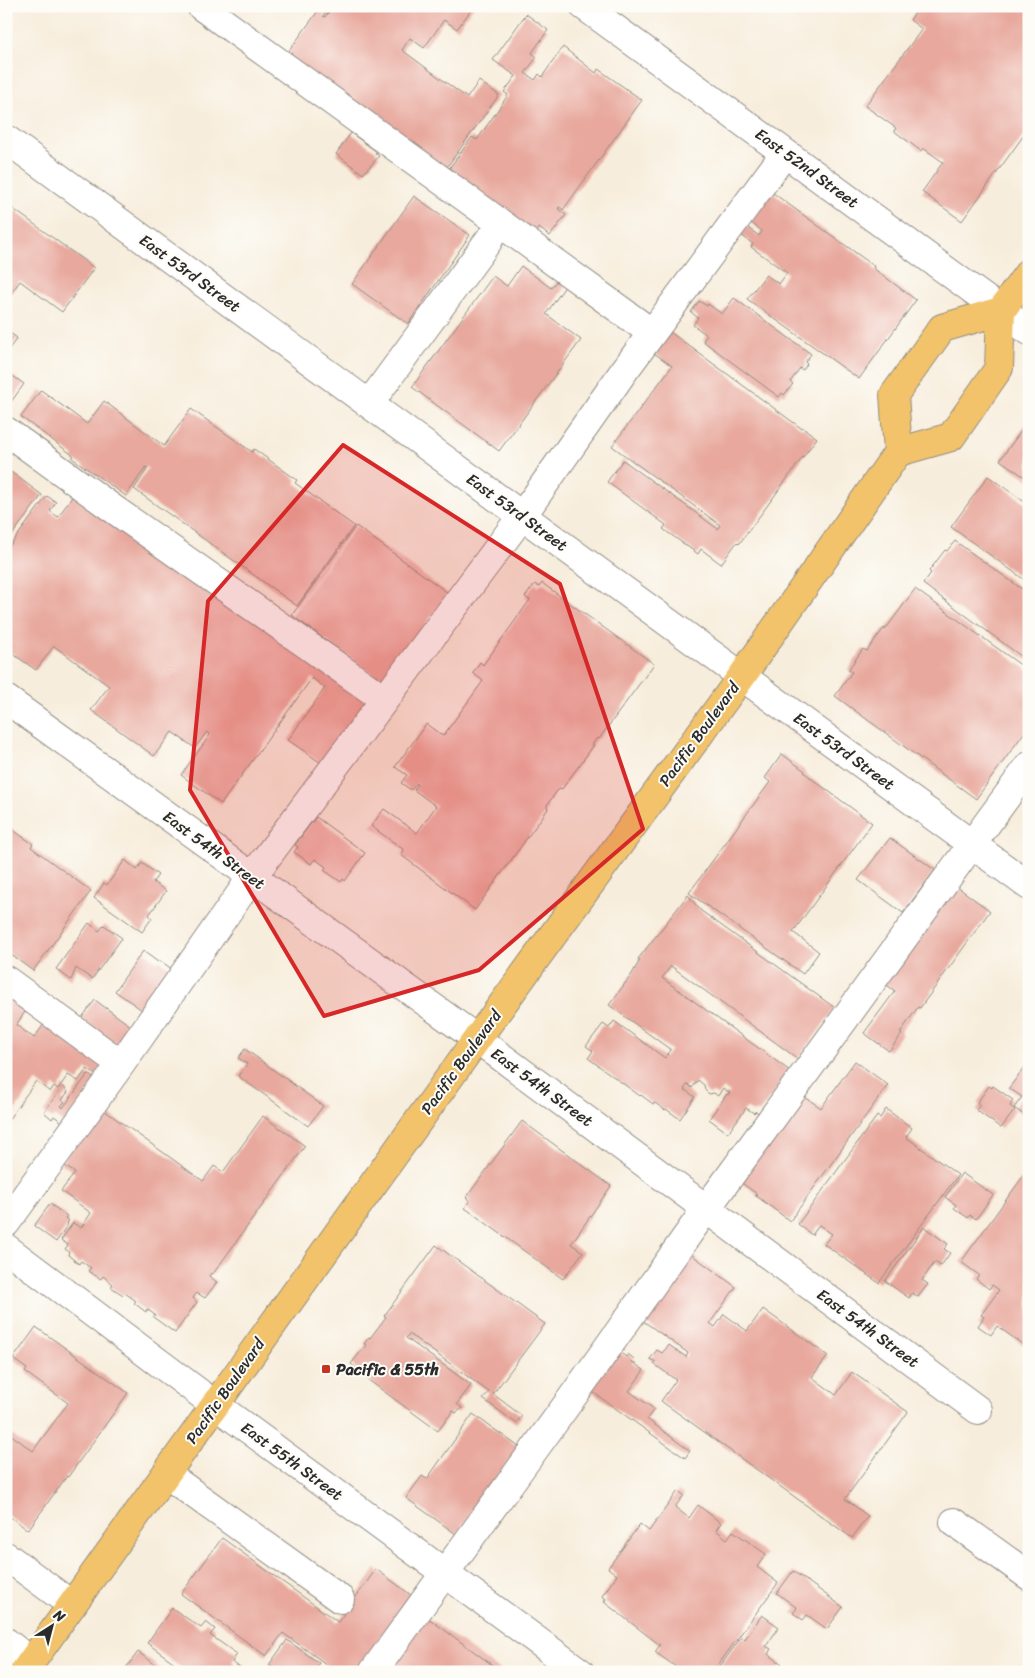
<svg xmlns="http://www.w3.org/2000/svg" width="1035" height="1678" font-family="Sriracha,sans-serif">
<rect width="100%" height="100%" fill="#fdfcf7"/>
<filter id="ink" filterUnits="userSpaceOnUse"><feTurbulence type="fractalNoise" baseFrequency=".02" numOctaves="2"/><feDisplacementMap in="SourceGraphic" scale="10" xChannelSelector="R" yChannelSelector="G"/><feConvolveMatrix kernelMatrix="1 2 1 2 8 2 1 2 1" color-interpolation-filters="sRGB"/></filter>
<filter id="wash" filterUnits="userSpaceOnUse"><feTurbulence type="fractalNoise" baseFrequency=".0096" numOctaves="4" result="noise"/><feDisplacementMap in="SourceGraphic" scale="20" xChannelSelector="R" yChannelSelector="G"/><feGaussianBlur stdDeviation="1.12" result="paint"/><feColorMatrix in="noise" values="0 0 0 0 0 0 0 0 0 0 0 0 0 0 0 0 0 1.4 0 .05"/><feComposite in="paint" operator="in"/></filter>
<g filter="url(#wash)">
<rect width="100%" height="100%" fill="#f7eddc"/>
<g id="blocks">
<path fill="#e8a89d" d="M312,6H330L323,16L325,17L333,6H474L457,29L444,20L424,48L410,38L402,50L467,98L479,81L499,95L444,171L286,55L318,11Z
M920,6H1029V128L962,221L922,192L943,162L923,148L921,151L894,131L896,128L865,106L922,29L910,20Z
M526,14L548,30L532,53L537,57L525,73L535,80L539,74L542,77L563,47L596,73L598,69L642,100L563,210L559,207L558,209L566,215L550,236L539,228L535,233L448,170L472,137L477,140L508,95L504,92L516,76L493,60Z
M351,133L377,152L375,153L379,156L363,174L336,154Z
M766,188L874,266L873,268L916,300L859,379L747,299L766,275L779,284L787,273L751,247L753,244L740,234L746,226L759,236L762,231L745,218Z
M414,196L470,235L408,324L352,284Z
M6,201L9,203L8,205L94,268L62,312L20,281L6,300Z
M521,266L551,288L558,279L566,285L546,314L581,340L499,451L412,387L493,276L507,286Z
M734,298L811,354L805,362L807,364L803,370L800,368L790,382L793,384L784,395L782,393L779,397L703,341L707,335L693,325L698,318L691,312L699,301L707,306L708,304L722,314Z
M666,329L801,428L802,427L817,438L739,544L737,542L721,564L701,549L698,554L663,529L666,525L607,482L623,460L718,529L720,525L612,446L672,366L650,350Z
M6,330L17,338L6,353Z
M6,371L24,384L8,406L6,404Z
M41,390L87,424L104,401L164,446L191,409L252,452L254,449L297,480L295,483L354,526L297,606L134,489L148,468L146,467L126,496L72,458L74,456L21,417Z
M1029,420V480L1000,460Z
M11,472L42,495L12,535L6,531V478Z
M988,476L1029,505V583L951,527Z
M79,487L371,700L324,765L288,740L325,688L312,678L221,804L181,775L210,735L207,732L195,748L172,732L154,756L91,710L109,686L54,646L36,670L6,649V551L47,496L56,502L50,511L58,517Z
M356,526L448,593L383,682L292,615Z
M955,541L1029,594V662L923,584L931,573L929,571L945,550L947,551Z
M542,583L654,664L599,739L597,738L592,745H594L562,789L561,788L557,791L547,805L548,809L475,910L401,855L404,850L371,826L384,809L417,833L436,806L414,790L418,784L417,783L411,790L401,783L407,775L395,767L426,724L443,736L483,681L473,673L480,662L483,665L530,600L525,597L535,584L539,587Z
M915,589L1029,671V726L976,799L835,696L852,672L848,670L863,649L867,651L884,628L885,630Z
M782,754L805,771L804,772L812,779L872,823L793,932L819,952L803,974L689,893L770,782L765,778Z
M316,817L365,853L345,881L343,879L341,882L324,870L326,867L315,859L311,864L294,852L298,847L295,845Z
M6,825L33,844L31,847L91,891L33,971L6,951Z
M890,838L935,870L903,913L858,880Z
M125,860L137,870L142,863L158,875L153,882L166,891L149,915L152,918L142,932L94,898L104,883L107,885Z
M952,883L990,911L920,1008L918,1007L900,1033L902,1034L889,1051L864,1033L895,991L881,981Z
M688,895L700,910L835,1008L798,1059L671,966L662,978L790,1071L761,1110L758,1113L756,1111L754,1113L746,1108L728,1133L709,1119L727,1094L728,1095L730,1093L723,1088L718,1096L714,1093L709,1094L705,1090L704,1085L698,1080L692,1088L688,1084L684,1089L695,1097L680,1119L666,1109L665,1110L655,1103L653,1104L641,1095L640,1096L588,1058L593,1051L586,1046L603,1024L609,1028L614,1021L665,1058L671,1050L609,1005L632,974L640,960L638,959Z
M89,923L99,931L104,925L122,938L92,979L76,968L71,980L56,969Z
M143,951L158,962L159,960L172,969L142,1010L115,991Z
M6,990L29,1006L16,1025L34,1038L47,1020L104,1064L96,1075L87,1069L78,1081L68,1075L58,1089L54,1086L50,1092L36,1081L6,1123Z
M95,1000L132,1027L118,1046L81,1019Z
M245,1049L323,1106L308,1126L238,1076L247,1064L238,1058Z
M855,1061L888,1085L790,1221L755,1195L757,1194L739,1181L802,1095L821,1108Z
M1027,1064L1029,1065V1115L1027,1117L1014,1108L1022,1097L1009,1088Z
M88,1074L96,1080L65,1124L54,1116L52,1119L44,1112L63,1086L68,1092L62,1100L65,1102L61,1106L63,1108Z
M989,1086L992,1088L993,1086L1013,1100L1010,1106L1015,1110L1001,1128L976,1110L980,1105L977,1103Z
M101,1108L203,1181L214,1166L223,1172L263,1116L305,1146L213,1274L211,1273L209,1276L217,1282L205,1298L197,1293L193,1298L197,1302L175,1333L153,1317L155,1315L147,1309L146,1312L134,1303L136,1301L125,1293L123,1295L111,1287L113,1284L103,1276L101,1279L88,1271L91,1268L81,1261L79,1264L68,1255L69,1252L65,1249L68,1245L61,1240L73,1223L81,1228L91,1213L61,1191L75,1173L61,1163Z
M886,1109L912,1128L906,1137L958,1175L879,1283L824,1244L832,1234L819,1225L812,1235L798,1224L877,1116L880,1118Z
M522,1121L611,1186L571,1244L583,1252L563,1279L465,1208L470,1200L466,1198Z
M962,1173L993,1195L976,1219L970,1215L968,1218L954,1208L956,1205L945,1197Z
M1024,1175L1029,1178V1349L997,1326L991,1335L978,1326L984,1317L981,1315L999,1290L992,1285L989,1289L976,1279L979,1275L961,1262Z
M50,1204L67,1216L65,1218L69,1221L67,1223L68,1224L56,1242L34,1226Z
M924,1227L948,1244L944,1249L950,1253L941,1266L935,1262L922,1280L928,1284L918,1297L912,1293L909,1298L885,1281Z
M436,1245L545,1324L493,1394L522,1416L516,1423L483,1399L489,1392L409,1334L406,1338L471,1385L457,1404L462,1408L456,1413L453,1411L438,1431L356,1371L357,1369L351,1364L366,1345L364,1344L369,1337L370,1338L386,1317L384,1316Z
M688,1252L736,1287L710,1323L715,1327L724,1314L747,1331L763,1309L828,1356L812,1377L836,1395L852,1372L908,1412L845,1499L868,1516L852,1538L661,1401L676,1380L654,1364L656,1362L650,1359L657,1350L662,1353L669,1345L686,1357L688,1353L639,1318Z
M36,1327L128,1393L68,1477L67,1476L28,1530L6,1514V1431L33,1451L68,1403L25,1372L27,1369L13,1359Z
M615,1349L626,1357L628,1354L634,1359L632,1362L644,1370L629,1391L654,1409L647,1419L690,1451L685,1458L587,1388Z
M473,1414L519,1447L456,1534L406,1498L422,1476L427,1479Z
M678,1491L684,1495L675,1507L689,1518L698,1505L721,1523L716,1530L727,1539L733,1531L766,1554L757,1567L778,1583L713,1672H683L655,1652L660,1645L604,1602L606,1599L602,1596L617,1575L608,1568L640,1524L649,1531Z
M222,1538L338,1622L376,1569L411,1595L356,1672H337L283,1633L266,1656L181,1594Z
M793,1571L843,1607L827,1629L807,1615L803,1620L793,1613L797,1608L777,1593Z
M172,1608L201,1628L206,1622L215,1629L210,1635L237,1654L232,1662L246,1672H187L147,1643Z
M424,1615L502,1672H382Z
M762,1615L779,1627L766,1646L771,1649L768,1654L782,1664L776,1672H716L741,1637L745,1639Z
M287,1640L319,1663L313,1672H303L300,1670L298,1672H279L269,1665Z
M138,1652L156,1665L167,1672H123Z"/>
</g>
</g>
<g filter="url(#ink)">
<use href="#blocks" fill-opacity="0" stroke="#918c84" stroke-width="1"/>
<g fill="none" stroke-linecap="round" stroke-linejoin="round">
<g stroke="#918c84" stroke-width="30">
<path id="minor" d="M201,6L652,333
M584,6L1029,331
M6,139L1029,886
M369,404L489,240
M6,431L112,508L384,699
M6,699L477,1039L978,1410
M6,980L121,1064
M6,1223L121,1064L252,877L522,516L624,371L785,153
M6,1248L214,1404L580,1672
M166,1474L340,1599
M954,1522L1029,1576
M6,1556L72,1605
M6,1642L31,1662
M373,1672L576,1392L706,1209L1029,766"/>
</g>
<g stroke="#918c84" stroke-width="30">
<path id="major" d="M898,452L894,395L942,328L1001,311
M24,1672L477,1039L742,676L898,452L951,437L999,368L1001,311L1029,272"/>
</g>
<use href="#minor" stroke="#fff" stroke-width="28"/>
<use href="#major" stroke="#f2c36a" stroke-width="28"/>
</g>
</g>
<path fill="#d62828" fill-opacity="0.2" stroke="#d62828" stroke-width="4" stroke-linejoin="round" d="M343,445L560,584L643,829L479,970L324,1016L190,790L208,601Z"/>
<rect fill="#c8321e" stroke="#fdfcf7" stroke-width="2" x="321" y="1364" width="10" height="10" rx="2.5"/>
<g text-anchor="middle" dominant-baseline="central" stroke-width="4" stroke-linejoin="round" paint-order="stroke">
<g font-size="16" fill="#2b2b2b" stroke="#fdfcf7">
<text transform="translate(807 168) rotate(36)">East 52nd Street</text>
<text transform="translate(190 273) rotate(36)">East 53rd Street</text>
<text transform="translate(517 512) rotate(36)">East 53rd Street</text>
<text transform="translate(699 734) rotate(-54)">Pacific Boulevard</text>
<text transform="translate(844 751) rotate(36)">East 53rd Street</text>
<text transform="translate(214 850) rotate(36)">East 54th Street</text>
<text transform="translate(461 1062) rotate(-54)">Pacific Boulevard</text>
<text transform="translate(542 1087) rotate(36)">East 54th Street</text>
<text transform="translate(868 1328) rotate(36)">East 54th Street</text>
<text transform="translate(225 1391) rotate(-55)">Pacific Boulevard</text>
<text transform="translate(292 1461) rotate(36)">East 55th Street</text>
</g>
<g font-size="16" font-weight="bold" fill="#2b2b2b" stroke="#fdfcf7" text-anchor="start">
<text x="336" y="1369">Pacific &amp; 55th</text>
</g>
</g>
<rect width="1035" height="1678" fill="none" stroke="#fdfcf7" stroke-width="25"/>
<g transform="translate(52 1626) rotate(36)" stroke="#fdfcf7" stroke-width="4" paint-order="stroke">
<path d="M0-4L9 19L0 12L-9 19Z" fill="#2b2b2b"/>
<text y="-8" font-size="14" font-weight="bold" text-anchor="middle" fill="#2b2b2b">N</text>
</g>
</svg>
